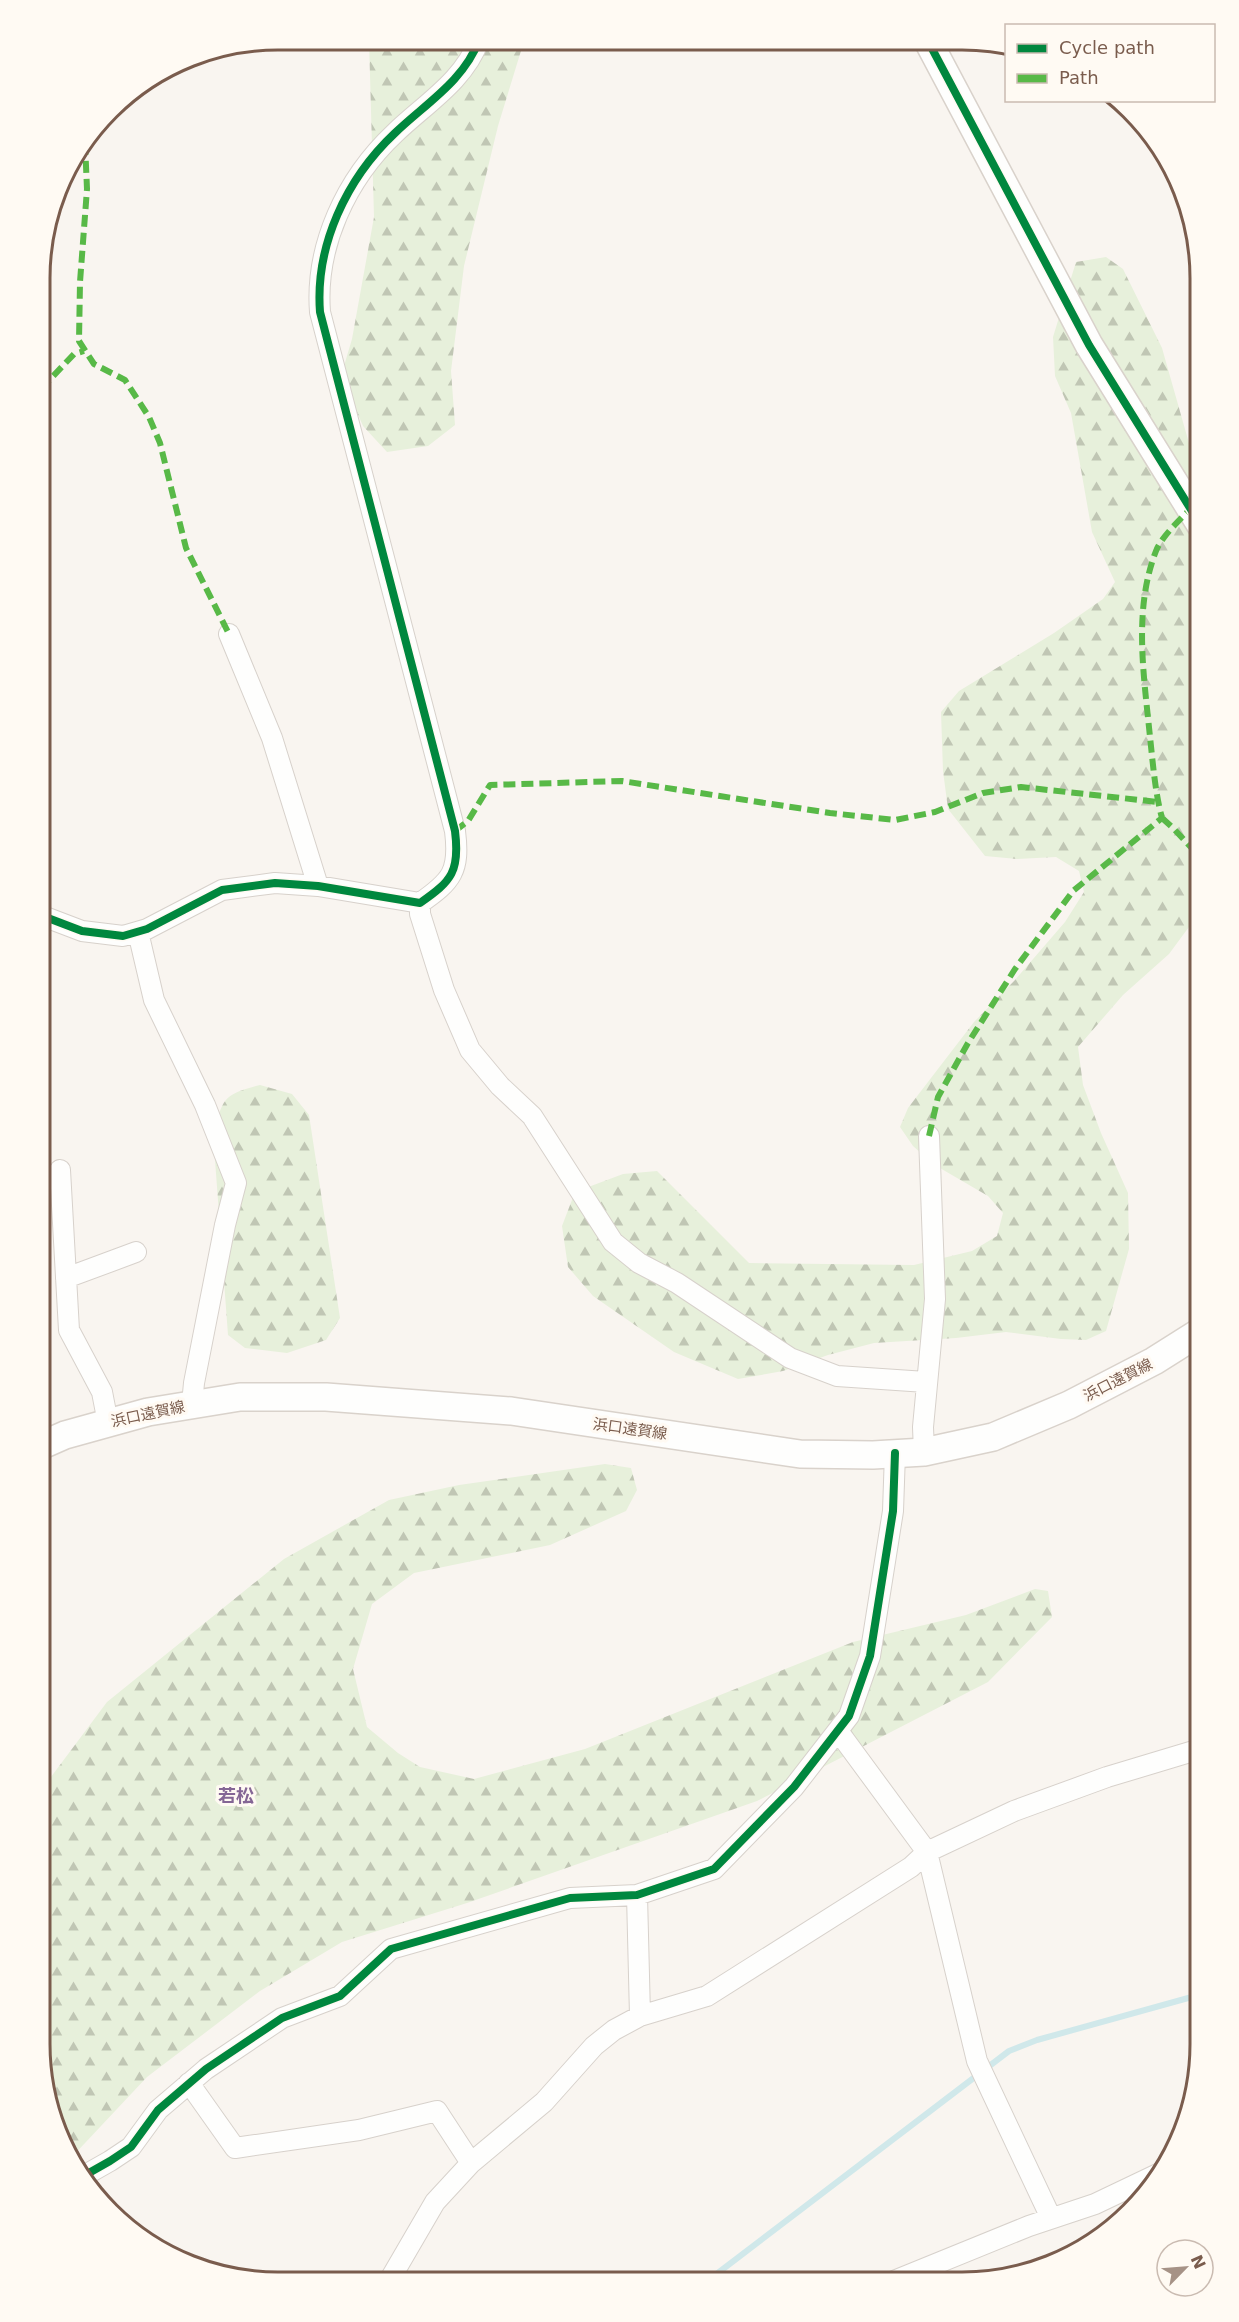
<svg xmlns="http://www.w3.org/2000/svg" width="1239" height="2322" font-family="'DejaVu Sans','Noto Sans JP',sans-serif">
<defs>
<pattern id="forest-firs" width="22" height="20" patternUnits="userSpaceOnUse" patternTransform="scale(1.5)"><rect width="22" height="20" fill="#e7f0db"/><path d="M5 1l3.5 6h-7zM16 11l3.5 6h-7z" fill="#c0c6b4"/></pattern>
</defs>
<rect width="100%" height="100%" fill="#f9f5f0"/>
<path fill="url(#forest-firs)" d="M369,40L524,41L498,126L464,266L451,371L455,425L428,446L387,452L363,426L341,376L352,339L374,217Z
M1106,257L1123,269L1162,348L1200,482V912L1169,954L1123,995L1078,1047L1083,1085L1101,1133L1128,1193L1129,1249L1106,1331L1086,1340L1061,1339L1006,1332L956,1338L874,1343L828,1355L783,1371L738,1379L674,1352L593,1296L568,1267L562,1226L575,1192L623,1174L657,1171L749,1263L914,1265L972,1251L997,1236L1003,1213L988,1196L933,1164L913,1146L900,1127L908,1108L974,1022L1015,980L1065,922L1084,892L1079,871L1056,857L1017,859L985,856L948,809L943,771L941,712L959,691L1054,633L1103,599L1115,582L1092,532L1071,413L1055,376L1053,337L1076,262Z
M260,1085L292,1094L309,1115L340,1318L326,1340L287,1353L245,1348L228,1335L213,1133C224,1098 222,1095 260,1085Z
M605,1464L631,1468L637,1490L626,1511L550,1545L414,1573L372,1604L353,1669L367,1727L398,1753L420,1767L474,1779L585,1749L853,1642L966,1615L1035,1589L1048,1591L1052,1617L988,1682L757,1801L467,1903L342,1942L260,1991L147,2077L70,2159L52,2121L39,2044V1793L107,1702L284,1559L389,1500L459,1485Z"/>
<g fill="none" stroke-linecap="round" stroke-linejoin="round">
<path stroke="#d0e8ea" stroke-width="6" d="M706,2282L1009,2051L1037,2040L1199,1995"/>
<g stroke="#d7d1cb" stroke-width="12">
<path id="lane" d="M40,1351L43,1336L40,1294"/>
</g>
<g stroke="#d7d1cb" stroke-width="22">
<path id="street" d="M229,634L272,738L318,886
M420,903V914L444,990L470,1050L500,1086L532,1116L613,1242L639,1263L677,1283L790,1358L837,1376L926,1382
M40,915L82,931L123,936L147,929L222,890L275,883L318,886L420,903C452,881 460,871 455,831L320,312C315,246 346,179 395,133C425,104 464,81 479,40
M138,932L154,1000L205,1105L236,1183L225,1225L194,1383L192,1404
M60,1170L69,1330L102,1392L108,1423
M66,1278L136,1252
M924,1452L923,1427L935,1299L929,1136
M838,1731L927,1852L977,2061L1051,2218
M637,1895L640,2016
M189,2083L235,2148L359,2130L437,2111L471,2163
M80,2178L110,2161L131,2147L158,2110L206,2069L282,2018L340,1996L391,1949L570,1898L637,1895L714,1869L794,1787L849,1716L870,1656L893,1511L895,1453
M389,2281L435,2202L471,2163L544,2102L594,2046L614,2030L640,2016L707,1996L911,1867L927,1852L1014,1811L1107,1777L1200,1749
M889,2283L1029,2226L1095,2204L1160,2173"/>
</g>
<g stroke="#d9d2cb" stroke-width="30">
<path id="secondary" d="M929,43L1089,345L1200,524
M40,1446L65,1435L148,1412L240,1397H326L511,1411L800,1454L873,1455L924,1452L993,1437L1069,1405L1154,1361L1200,1332"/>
</g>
<use href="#lane" stroke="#fefefd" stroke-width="9"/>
<use href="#street" stroke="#fefefd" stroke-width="20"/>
<use href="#secondary" stroke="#fefefd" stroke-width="27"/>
<path stroke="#58b947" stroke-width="6" stroke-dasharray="12 6" stroke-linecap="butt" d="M85,143L87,189L80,282L79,341L94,364L125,380L149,417L160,443L186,548L229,634
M41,389L74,354L84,351
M1162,818L1173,828L1200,857
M455,831L468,821L490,785L622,781L830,813L895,820L935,812L983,793L1021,787L1158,802
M929,1136L938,1097L968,1043L1015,969L1073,891L1162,818C1155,792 1153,764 1150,737C1144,676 1133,610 1156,551C1162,536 1179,521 1190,509"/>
<g stroke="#fffaf3" stroke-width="11">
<path id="cycleway" d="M929,43L1089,345L1200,524
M40,915L82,931L123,936L147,929L222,890L275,883L318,886L420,903C452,881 460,871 455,831L320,312C315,246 346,179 395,133C425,104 464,81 479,40
M80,2178L110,2161L131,2147L158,2110L206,2069L282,2018L340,1996L391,1949L570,1898L637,1895L714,1869L794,1787L849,1716L870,1656L893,1511L895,1453"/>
</g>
<use href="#cycleway" stroke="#00873e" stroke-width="8"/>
</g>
<g text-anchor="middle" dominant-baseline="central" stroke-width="6" stroke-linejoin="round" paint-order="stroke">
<g font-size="15" fill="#7a5c4d" stroke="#fffaf3">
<text transform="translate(1118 1380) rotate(-27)">浜口遠賀線</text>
<text transform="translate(148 1414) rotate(-12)">浜口遠賀線</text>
<text transform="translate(630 1429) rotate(8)">浜口遠賀線</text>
</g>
<g font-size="18" font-weight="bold" fill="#846695" stroke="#fffaf3">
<text x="236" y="1795">若松</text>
</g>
</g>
<path d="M0 0H1239V2322H0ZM278 50H962A228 228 0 0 1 1190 278V2044A228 228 0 0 1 962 2272H278A228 228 0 0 1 50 2044V278A228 228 0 0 1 278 50Z" fill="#fffaf3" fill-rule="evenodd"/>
<path fill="none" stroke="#7a5c4d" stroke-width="3" d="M278 50H962A228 228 0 0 1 1190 278V2044A228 228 0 0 1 962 2272H278A228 228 0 0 1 50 2044V278A228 228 0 0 1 278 50Z"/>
<rect x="1005" y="24" width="210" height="78" fill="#fffaf3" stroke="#cabbb1" stroke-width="1.5"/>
<rect x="1017" y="44" width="30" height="9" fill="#00873e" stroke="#cabbb1" stroke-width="1.5"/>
<text x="1059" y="54" font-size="18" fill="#7a5c4d">Cycle path</text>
<rect x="1017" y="74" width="30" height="9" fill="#58b947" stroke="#cabbb1" stroke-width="1.5"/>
<text x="1059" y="84" font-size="18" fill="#7a5c4d">Path</text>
<g transform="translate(1185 2268) rotate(65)"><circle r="28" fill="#fffaf3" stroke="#cabbb1" stroke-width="1.5"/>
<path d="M0-4.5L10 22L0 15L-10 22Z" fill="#a69286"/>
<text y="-9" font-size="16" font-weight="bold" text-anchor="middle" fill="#7a5c4d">N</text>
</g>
</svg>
